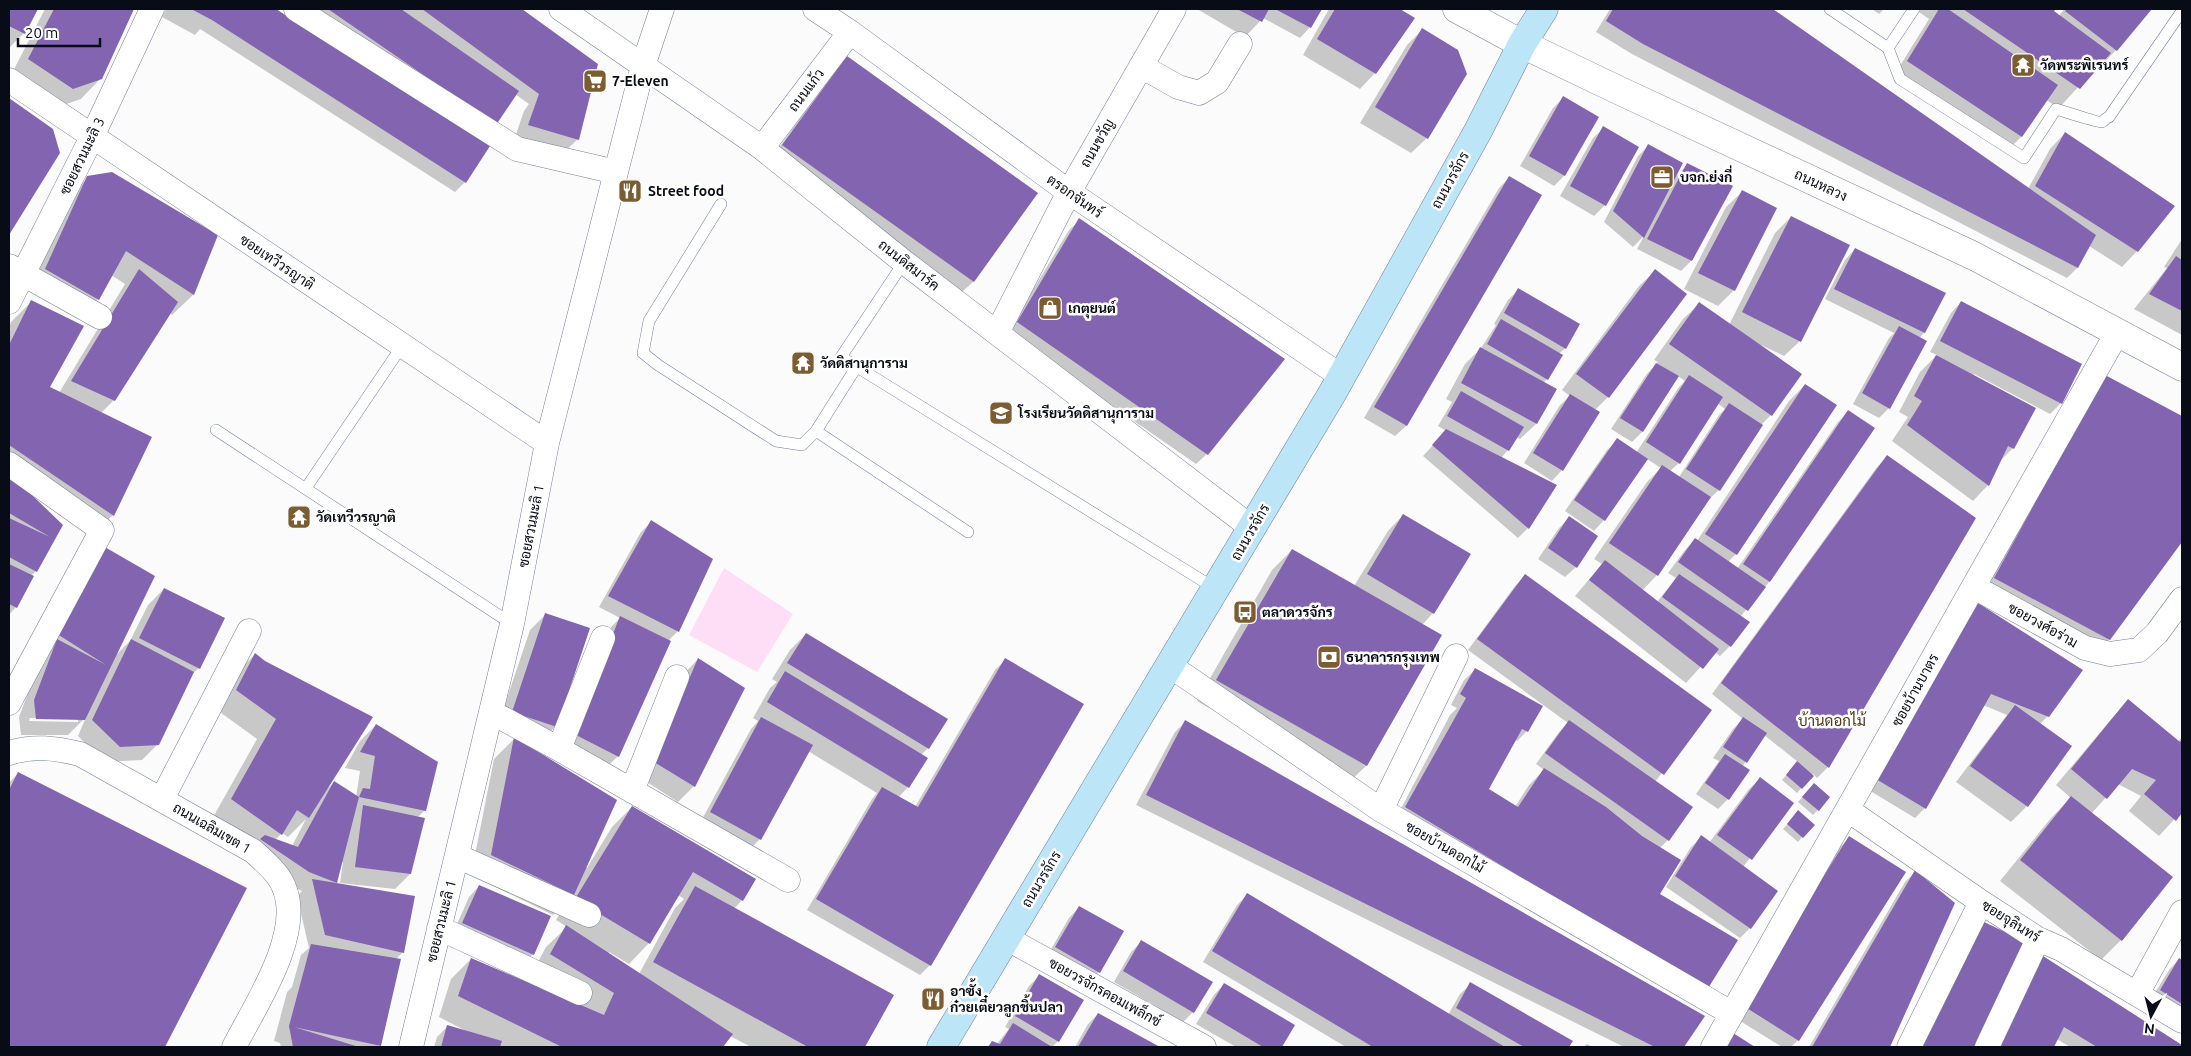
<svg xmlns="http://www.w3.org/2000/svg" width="2191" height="1056" font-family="Ubuntu,Sarabun,sans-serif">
<rect width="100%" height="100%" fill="#fbfbfb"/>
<path fill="#fedef6" d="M724,568L793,614L757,672L689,635Z"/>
<path fill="#0003" fill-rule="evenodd" d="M9,9H37L24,33L9,48Z
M45,9H133L101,78L81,99L52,109L9,79Z
M166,9H274L488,146L465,182L455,192L200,29L195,35L162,17Z
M303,9H520L577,50L578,139L562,154L514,140L524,111L529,104L515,94L495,124Z
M1197,9H1320L1310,27L1300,38L1263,18L1245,37Z
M1329,9H1398L1414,19L1375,73L1360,89L1303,55Z
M1610,9H1770L2028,189L2050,149L2065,133L2137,251L2122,267L2089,246L2077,268L2067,278L1632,54L1596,32Z
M1872,9H1884L1879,14Z
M1921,9H2055L2053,12L2059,16L2064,9H2151L2116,50L2101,66L2099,64L2059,108L2046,100L2021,137L2006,152L1893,77L1929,19L1919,12Z
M1422,30L1427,138L1411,153L1360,123L1407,45Z
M847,58L1036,193L973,282L962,292L773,156L836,68Z
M1563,98L1564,176L1554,186L1520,166L1553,108Z
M9,100L52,130L58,153L9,232Z
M1604,128L1637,147L1605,205L1594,216L1560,196L1593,138Z
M1648,146L1675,177L1687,165L1731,187L1691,261L1681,271L1637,249L1644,236L1633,247L1604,222L1638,156Z
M1510,177L1540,195L1406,426L1395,436L1364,418L1499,188Z
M88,178L217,235L193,295L172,315L170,313L114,400L101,413L113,515L93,535L27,491L61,526L36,571L31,576L16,607L9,615V327L11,322L32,301L48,388L59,393L125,284L111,275L98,299L78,319L26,289L67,198Z
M1742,192L1775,209L1734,290L1718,306L1684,289L1726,207Z
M1791,217L1800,341L1784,356L1761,345L1760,346L1771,415L1762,424L1719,490L1708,500L1657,575L1642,591L1657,602L1676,578L1668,573L1685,550L1695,539L1697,541L1789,401L1805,385L1736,554L1728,562L1737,569L1838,422L1848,412L1770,581L1740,617L1730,646L1720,656L1714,652L1686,683L1575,596L1602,564L1594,559L1647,482L1661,468L1647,459L1604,520L1594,531L1565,511L1607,450L1618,440L1636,453L1679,387L1685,381L1678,376L1642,432L1632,442L1611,429L1646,375L1658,362L1654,360L1683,319L1699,304L1729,325L1775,233ZM1717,403L1725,409L1719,415L1679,477L1670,471L1679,463Z
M1080,220L1207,454L1196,464L1007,333L1069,230Z
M2182,239V335L2134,309L2167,268L2164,267Z
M1855,249L1944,293L1924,333L1919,338L1889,408L1879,418L1853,404L1889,338L1894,333L1825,299L1845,260Z
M1655,271L1686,294L1608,397L1595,410L1562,470L1552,481L1524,463L1560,405L1570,396L1562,390L1639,286Z
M1518,290L1565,348L1559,354L1547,379L1543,383L1555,390L1536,424L1520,439L1516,437L1508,450L1501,458L1528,528L1518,538L1423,456L1446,431L1438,426L1452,402L1446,399L1465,364L1481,348L1496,325L1494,324L1508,300Z
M1961,302L2081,364L2061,403L2050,414L1974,374L1973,377L2013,448L1999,462L1988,485L1973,501L1892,441L1908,417L1899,412L1920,372L1937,355L1930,352L1951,313Z
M2106,377L2182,418V540L2109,640L2099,650L1985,589Z
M1887,457L1974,519L1828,767L1817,778L1813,774L1797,793L1782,780L1798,762L1764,735L1742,767L1728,799L1718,809L1696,794L1719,761L1713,758L1733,729L1743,719L1712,694L1877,467Z
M1403,515L1433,613L1422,625L1441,635L1366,766L1345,786L1197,701L1272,570L1292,550L1354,586L1388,531Z
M1569,518L1576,567L1565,577L1538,559L1559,528Z
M651,522L712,560L677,632L668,641L618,756L602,772L559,750L605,633L620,618L599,607L641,532Z
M88,563L115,656L130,641L148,605L164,589L199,668L191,675L158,744L142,760L104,762L78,736L86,717L68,735H21L19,717L42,656ZM30,718L78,719V722L29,721Z
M1526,575L1710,710L1655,782L1668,840L1660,848L1658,894L1706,989L1396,818L1450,715L1457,708L1451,705L1464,680L1475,670L1527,731L1517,741L1514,740L1487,790L1515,807L1529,785L1544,770L1536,764L1559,732L1568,723L1468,650L1515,586Z
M1978,605L2048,716L2040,724L2071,746L2027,806L2011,822L1956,782L2007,715L1983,705L1925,808L1915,818L1867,789L1968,615Z
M545,615L556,726L540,742L497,728L530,630Z
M806,634L928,748L921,755L908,787L898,798L915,807L995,670L1005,660L930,965L920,975L807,910L872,799L877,793L808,751L760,839L750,849L700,823L751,729L758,721L753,718L770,688L777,682L772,679L790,650Z
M255,654L326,790L334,782L356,797L360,771L345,768L360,741L376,725L425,810L417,818L410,874L395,889L340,883L343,862H341L335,884L403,952L395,960L378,1047H281L280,1043L274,1041L287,992L292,987L301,955L309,948L297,896L302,891L293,887L212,819L257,739L217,710L235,675ZM306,819L292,846L275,840L282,833L288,837Z
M698,659L743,688L694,786L678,802L639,777L683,675Z
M2128,701L2178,742L2182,737V811L2159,836L2129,811L2141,796L2118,784L2091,814L2121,940L2101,960L2000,881L2051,818L2071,798L2056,785L2113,717Z
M1185,722L1704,1017L1683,1047H1624L1136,805L1175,732Z
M514,739L586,867L587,868L612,827L632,807L754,880L742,900L734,909L892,995L863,1047H751L730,1036L722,1047H434L437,1037L447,1027L468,1032L439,1017L451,979L471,959L578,1005L531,975L546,947L567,927L556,920L566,903L553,915L471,875L494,759ZM678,895L684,899L675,908L639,974L608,954L609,952L629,964L649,943Z
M18,773L245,889L163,1047H9V783Z
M1760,779L1793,803L1743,867L1750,928L1740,938L1666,887L1691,847L1702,837L1709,843L1749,789Z
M1809,790L1829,798L1813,815L1798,802Z
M1794,817L1802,837L1798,842L1783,829Z
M1849,838L1798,1040L1791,1047H1782L1732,1016L1839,848Z
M1915,872L1954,903L1889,1047H1809L1905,882Z
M479,886L533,954L523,964L453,933L469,897Z
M1247,895L1448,1015L1460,994L1471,984L1571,1041L1568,1047H1346L1203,962L1237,905Z
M1079,907L1122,932L1099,972L1088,983L1046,958L1069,918Z
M1141,942L1193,1012L1183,1022L1114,982L1131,952Z
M2024,943L1973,1047H1915Z
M2043,958L2182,1047H2070L2057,1039L2053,1047H1995Z
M2179,959L2182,961V1020L2150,1001L2169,970Z
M1039,976L1058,1041L1052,1047H987L992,1043L996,1045L1009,1029L1005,1027L1029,986Z
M1224,984L1294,1025L1280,1047H1236L1196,1024L1214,995Z
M1098,1014L1158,1047H1075L1088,1024Z
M1587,1044L1593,1047H1583Z"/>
<path fill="#8264b1" d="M9,9H38L25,34L9,26Z
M54,9H134L102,79L73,89L28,59Z
M191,9H276L490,146L466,183L212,20Z
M328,9H401L519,91L496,125Z
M422,9H522L598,64L579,140L528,125L539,94Z
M1237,9H1269L1262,22Z
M1275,9H1322L1311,28Z
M1335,9H1400L1415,18L1376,74L1317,39Z
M1613,9H1773L2096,235L2078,268L1643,44L1606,21Z
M1939,9H1948L2058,85L2022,137L1907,61Z
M1963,9H2056L2054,11L2111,53L2080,89Z
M2067,9H2152L2117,51L2065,11Z
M1422,28L1458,50L1467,74L1428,139L1375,107Z
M847,56L1038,193L974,282L782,145Z
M1563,96L1599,117L1565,176L1529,156Z
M9,98L53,129L60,153L9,235Z
M1603,126L1639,147L1606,206L1570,186Z
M2065,132L2175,206L2138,252L2035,186Z
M1648,144L1683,163L1644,238L1613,211Z
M1687,163L1733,186L1692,261L1647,239Z
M112,172L218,235L194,295L126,251L99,300L45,269L87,176Z
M1509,176L1542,195L1407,426L1374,407Z
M1742,190L1777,208L1735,291L1698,273Z
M1791,216L1850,245L1801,342L1742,312Z
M1079,218L1285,359L1208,455L1017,322Z
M1855,248L1946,293L1925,333L1834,289Z
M2176,256L2182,260V311L2149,294Z
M139,269L178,302L115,401L71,381Z
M1655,269L1687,294L1609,398L1576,374Z
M1518,288L1580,324L1566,349L1504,313Z
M31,300L84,326L50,387L152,437L114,516L9,445V345Z
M1961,301L2082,364L2062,404L1940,341Z
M1699,302L1802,374L1772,416L1669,344Z
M1501,319L1563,355L1548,380L1487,344Z
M1899,326L1927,341L1890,409L1862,393Z
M1480,347L1557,389L1537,424L1461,383Z
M1936,355L2036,408L2014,449L2008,446L1989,486L1907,425L1922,401L1914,396Z
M1656,363L1679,376L1643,432L1620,418Z
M1689,375L1723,397L1680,464L1646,442Z
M2105,375L2182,416V542L2110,640L1994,578Z
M1805,384L1837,405L1737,555L1705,534Z
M1461,391L1524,427L1509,451L1447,416Z
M1570,394L1600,412L1563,471L1533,453Z
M1729,403L1763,425L1720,491L1686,469Z
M1848,410L1875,428L1770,582L1743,564Z
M1446,429L1557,485L1529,529L1432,445Z
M1617,438L1648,459L1605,521L1574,500Z
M1887,455L1976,518L1829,768L1721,683Z
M1662,465L1711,497L1658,576L1609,543Z
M9,473L63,525L37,572L9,557V518L50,537L9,513Z
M1403,514L1471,554L1434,614L1367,574Z
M1569,516L1598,536L1577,568L1548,548Z
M651,520L713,559L679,632L608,596Z
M1695,538L1766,587L1748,611L1678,562Z
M103,546L155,576L85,720L36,719L34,700L57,639L106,665L54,632Z
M1292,549L1442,635L1367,766L1216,680Z
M1605,560L1719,649L1703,669L1589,580Z
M9,564L34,576L17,608L9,604Z
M1525,574L1712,710L1664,775L1477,639Z
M1679,574L1750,622L1731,647L1662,597Z
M164,588L225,618L200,669L139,638Z
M1978,603L2083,670L2049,717L1991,694L1926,809L1876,779Z
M545,613L590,628L557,727L512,712Z
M620,616L671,641L619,757L574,734Z
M806,633L948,719L929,749L787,663Z
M131,639L194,672L159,745L120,747L92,720Z
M255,653L265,661L373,717L309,818L297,810L282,835L231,799L276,719L236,690Z
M698,658L745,688L695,787L654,762Z
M1005,658L1084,704L931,966L816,899L882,787L918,807Z
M1475,668L1543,706L1528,732L1522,729L1489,789L1518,807L1544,768L1606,807L1642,836L1681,860L1660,894L1738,940L1707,990L1405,807L1466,698L1460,694Z
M785,671L928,758L909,788L767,702Z
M2128,699L2180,742L2182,739V813L2176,821L2144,794L2156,780L2132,769L2107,799L2071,769Z
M2015,705L2072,746L2028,807L1970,766Z
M761,717L813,745L761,840L710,812Z
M1743,717L1767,733L1747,763L1723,747Z
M1185,720L1705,1016L1684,1047H1655L1146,795Z
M1569,720L1693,807L1669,841L1545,753Z
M376,724L438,762L426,811L359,797L363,788L370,789L375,756L360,752Z
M514,737L617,800L574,895L491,855Z
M1725,754L1750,770L1729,800L1705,783Z
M1797,761L1814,776L1802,789L1786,775Z
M18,772L247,888L165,1047H9V790Z
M1760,777L1794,803L1752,860L1717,835Z
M334,781L359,797L337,883L309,872L260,839L265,835L298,847Z
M1814,783L1830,797L1819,811L1802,797Z
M2071,796L2173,877L2122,941L2020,860Z
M363,805L425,818L411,874L355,867Z
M632,806L756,879L743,901L693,872L650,944L575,899Z
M1798,810L1815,825L1803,838L1787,824Z
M1701,835L1778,891L1751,929L1675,876Z
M1849,836L1906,872L1799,1041L1742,1005Z
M1915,870L1955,903L1890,1047H1812Z
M312,879L415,896L404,953L325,935Z
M479,885L551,916L534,955L462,923Z
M695,886L894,995L865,1047H808L653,962Z
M1247,893L1505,1047H1373L1212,951Z
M1079,906L1124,931L1100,973L1055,947Z
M1982,921L2026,942L1974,1047H1920Z
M566,925L733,1034L723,1047H562L458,996L471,958L604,1015L614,993L550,954Z
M1141,940L1213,982L1194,1013L1123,971Z
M311,944L401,959L381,1046L294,1027L359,1047H293L289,1026Z
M2043,956L2182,1045V1047H2097L2064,1027L2054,1047H2000Z
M2179,958L2182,960V1004L2160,990Z
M1039,974L1084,1000L1059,1042L1015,1016Z
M1470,982L1573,1041L1569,1047H1524L1456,1008Z
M1224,983L1295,1025L1282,1047H1263L1206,1013Z
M1098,1013L1160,1047H1078Z
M1013,1023L1052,1047H988L992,1041L1000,1044Z
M447,1025L502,1041L500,1047H441Z
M1730,1031L1755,1047H1719Z"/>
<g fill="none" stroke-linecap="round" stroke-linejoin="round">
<g stroke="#737f9b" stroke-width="12">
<path id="service" d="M1830,9L1888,48L1900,79L2024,158L2056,109C2063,111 2099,123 2102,122C2103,121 2108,117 2109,117L2182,11
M1888,48L1914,9
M721,204L649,321L643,353L658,365L776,441L802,445L816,431L857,366
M904,262L841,357L1216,589
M216,430L512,624
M816,431L968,532
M306,488L402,346"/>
</g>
<g stroke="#737f9b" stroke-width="25">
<path id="minor" d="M296,9L517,149L616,172
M561,9L762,148L904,262L1252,528
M815,9L850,32L1069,192L1341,376
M1141,66L1178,87L1199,93L1217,82L1240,44
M9,80L547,443
M762,148L850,32
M9,266L100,317
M9,302L92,137L152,9
M997,333L1069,192L1174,9
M9,464L102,530L9,703
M1974,587L2085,648L2110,654L2139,650L2157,633L2182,599
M1169,665L1381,810L1731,1013
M491,712L559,749L788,880
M559,749L603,638
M9,753C34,745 55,748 80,754L253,851C265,862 280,874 285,890C302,936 255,1006 234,1047
M632,791L677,677
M162,799L249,631
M1381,810L1456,656
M1848,810L1981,902L2038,939L2061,949L2182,1021
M457,856L589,915
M439,928L580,993
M1006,938L1204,1047
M2137,994L2182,912
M411,1047L512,624L547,443L643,66L662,9
M1713,1047L2117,333
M1909,1047L1981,902
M1987,1047L2038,939"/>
</g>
<g stroke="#737f9b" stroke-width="29">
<path id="tertiary" d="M1457,9L1522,44L1616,89L1974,256L2182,367"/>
</g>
<g stroke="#737f9b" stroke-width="29">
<path id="secondary" d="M941,1047L1333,392L1478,131L1522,44L1544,9"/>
</g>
<use href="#service" stroke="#fff" stroke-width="11"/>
<use href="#minor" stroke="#fff" stroke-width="24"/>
<use href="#tertiary" stroke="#fff" stroke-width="28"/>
<use href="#secondary" stroke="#bce6f7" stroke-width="28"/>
</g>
<defs>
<g id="temple-square" transform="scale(1.25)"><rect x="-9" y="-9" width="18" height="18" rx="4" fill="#7b5d31" stroke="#fff"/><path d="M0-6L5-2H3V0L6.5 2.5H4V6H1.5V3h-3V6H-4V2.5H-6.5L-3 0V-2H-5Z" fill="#fff"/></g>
<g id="supermarket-square" transform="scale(1.25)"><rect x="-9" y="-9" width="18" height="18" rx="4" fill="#7b5d31" stroke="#fff"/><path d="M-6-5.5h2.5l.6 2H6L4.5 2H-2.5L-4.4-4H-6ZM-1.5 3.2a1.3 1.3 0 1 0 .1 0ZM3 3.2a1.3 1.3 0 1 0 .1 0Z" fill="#fff"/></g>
<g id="office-square" transform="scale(1.25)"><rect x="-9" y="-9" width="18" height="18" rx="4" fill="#7b5d31" stroke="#fff"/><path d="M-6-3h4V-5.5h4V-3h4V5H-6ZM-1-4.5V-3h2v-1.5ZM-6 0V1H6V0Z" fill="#fff"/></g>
<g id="restaurant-square" transform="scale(1.25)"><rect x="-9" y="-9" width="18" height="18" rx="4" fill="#7b5d31" stroke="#fff"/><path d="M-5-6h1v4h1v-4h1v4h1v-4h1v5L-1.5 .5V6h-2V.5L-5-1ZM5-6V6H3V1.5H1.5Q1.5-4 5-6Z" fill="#fff"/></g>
<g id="shop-square" transform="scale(1.25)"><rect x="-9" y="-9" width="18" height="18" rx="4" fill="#7b5d31" stroke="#fff"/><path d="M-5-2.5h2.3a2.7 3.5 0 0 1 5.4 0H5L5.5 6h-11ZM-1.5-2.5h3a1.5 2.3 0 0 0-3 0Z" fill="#fff"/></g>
<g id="school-square" transform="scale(1.25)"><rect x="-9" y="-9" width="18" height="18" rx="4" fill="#7b5d31" stroke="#fff"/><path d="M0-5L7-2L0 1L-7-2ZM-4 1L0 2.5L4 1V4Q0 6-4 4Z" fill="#fff"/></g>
<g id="bus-square" transform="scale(1.25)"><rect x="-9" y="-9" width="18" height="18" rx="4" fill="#7b5d31" stroke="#fff"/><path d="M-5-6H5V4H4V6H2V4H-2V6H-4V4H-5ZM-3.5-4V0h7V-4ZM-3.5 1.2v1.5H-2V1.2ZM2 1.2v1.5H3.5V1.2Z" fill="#fff"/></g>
<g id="bank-square" transform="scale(1.25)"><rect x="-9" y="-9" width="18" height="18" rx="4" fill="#7b5d31" stroke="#fff"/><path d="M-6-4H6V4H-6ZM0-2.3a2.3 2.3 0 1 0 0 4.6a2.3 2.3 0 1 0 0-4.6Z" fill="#fff"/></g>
</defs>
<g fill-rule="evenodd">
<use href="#temple-square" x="2023" y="65"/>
<use href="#supermarket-square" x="595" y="81"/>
<use href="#office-square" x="1662" y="177"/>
<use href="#restaurant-square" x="630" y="191"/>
<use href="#shop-square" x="1050" y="308"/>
<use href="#temple-square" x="803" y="363"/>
<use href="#school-square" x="1001" y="413"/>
<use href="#temple-square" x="299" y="517"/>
<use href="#bus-square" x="1245" y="612"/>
<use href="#bank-square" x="1329" y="657"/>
<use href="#restaurant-square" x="933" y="999"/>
</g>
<g text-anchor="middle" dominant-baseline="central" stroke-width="5" stroke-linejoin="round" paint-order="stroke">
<g font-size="14" font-weight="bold" fill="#080c16" stroke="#fff" text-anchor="start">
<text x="2040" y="65">วัดพระพิเรนทร์</text>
<text x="612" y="81">7-Eleven</text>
<text x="1680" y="177">บจก.ย่งกี่</text>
<text x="648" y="191">Street food</text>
<text x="1068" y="308">เกตุยนต์</text>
<text x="820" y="363">วัดดิสานุการาม</text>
<text x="1018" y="413">โรงเรียนวัดดิสานุการาม</text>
<text x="316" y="517">วัดเทวีวรญาติ</text>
<text x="1262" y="612">ตลาดวรจักร</text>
<text x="1346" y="657">ธนาคารกรุงเทพ</text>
<text x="950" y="991">อาซั้ง<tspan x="950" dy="16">ก๋วยเตี๋ยวลูกชิ้นปลา</tspan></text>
</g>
<g font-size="14" fill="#080c16" stroke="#fff">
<text transform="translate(806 90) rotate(-53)">ถนนแก้ว</text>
<text transform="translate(1097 143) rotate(-60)">ถนนขวัญ</text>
<text transform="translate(82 156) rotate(-64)">ซอยสวนมะลิ 3</text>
<text transform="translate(1450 180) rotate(-61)">ถนนวรจักร</text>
<text transform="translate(1821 185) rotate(25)">ถนนหลวง</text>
<text transform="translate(1075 196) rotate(35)">ตรอกจันทร์</text>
<text transform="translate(277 262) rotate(34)">ซอยเทวีวรญาติ</text>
<text transform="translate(909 265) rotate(38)">ถนนดิสมาร์ค</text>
<text transform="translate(531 526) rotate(-79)">ซอยสวนมะลิ 1</text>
<text transform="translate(1250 532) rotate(-60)">ถนนวรจักร</text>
<text transform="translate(2043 625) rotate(29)">ซอยวงศ์อร่าม</text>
<text transform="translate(1915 690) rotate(-61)">ซอยบ้านบาตร</text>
<text transform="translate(212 828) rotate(30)">ถนนเฉลิมเขต 1</text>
<text transform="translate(1445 847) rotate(30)">ซอยบ้านดอกไม้</text>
<text transform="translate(1041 879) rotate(-59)">ถนนวรจักร</text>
<text transform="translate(441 921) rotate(-76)">ซอยสวนมะลิ 1</text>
<text transform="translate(2011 921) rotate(32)">ซอยจุลินทร์</text>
<text transform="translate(1105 992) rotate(29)">ซอยวรจักรคอมเพล็กซ์</text>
</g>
<g font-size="15" fill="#4f3815" stroke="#fff">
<text x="1832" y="720">บ้านดอกไม้</text>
</g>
</g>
<rect width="2191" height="1056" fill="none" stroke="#080c16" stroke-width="20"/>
<g transform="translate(2151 1016) rotate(187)" stroke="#ffffff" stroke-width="4" paint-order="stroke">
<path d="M0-4L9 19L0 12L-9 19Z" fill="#080c16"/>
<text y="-8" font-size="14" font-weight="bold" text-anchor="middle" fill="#080c16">N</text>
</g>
<path d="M18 38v8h82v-8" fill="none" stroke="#080c16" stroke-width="2.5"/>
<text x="25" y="38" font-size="15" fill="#080c16" stroke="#ffffff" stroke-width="4" paint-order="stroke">20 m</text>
</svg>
